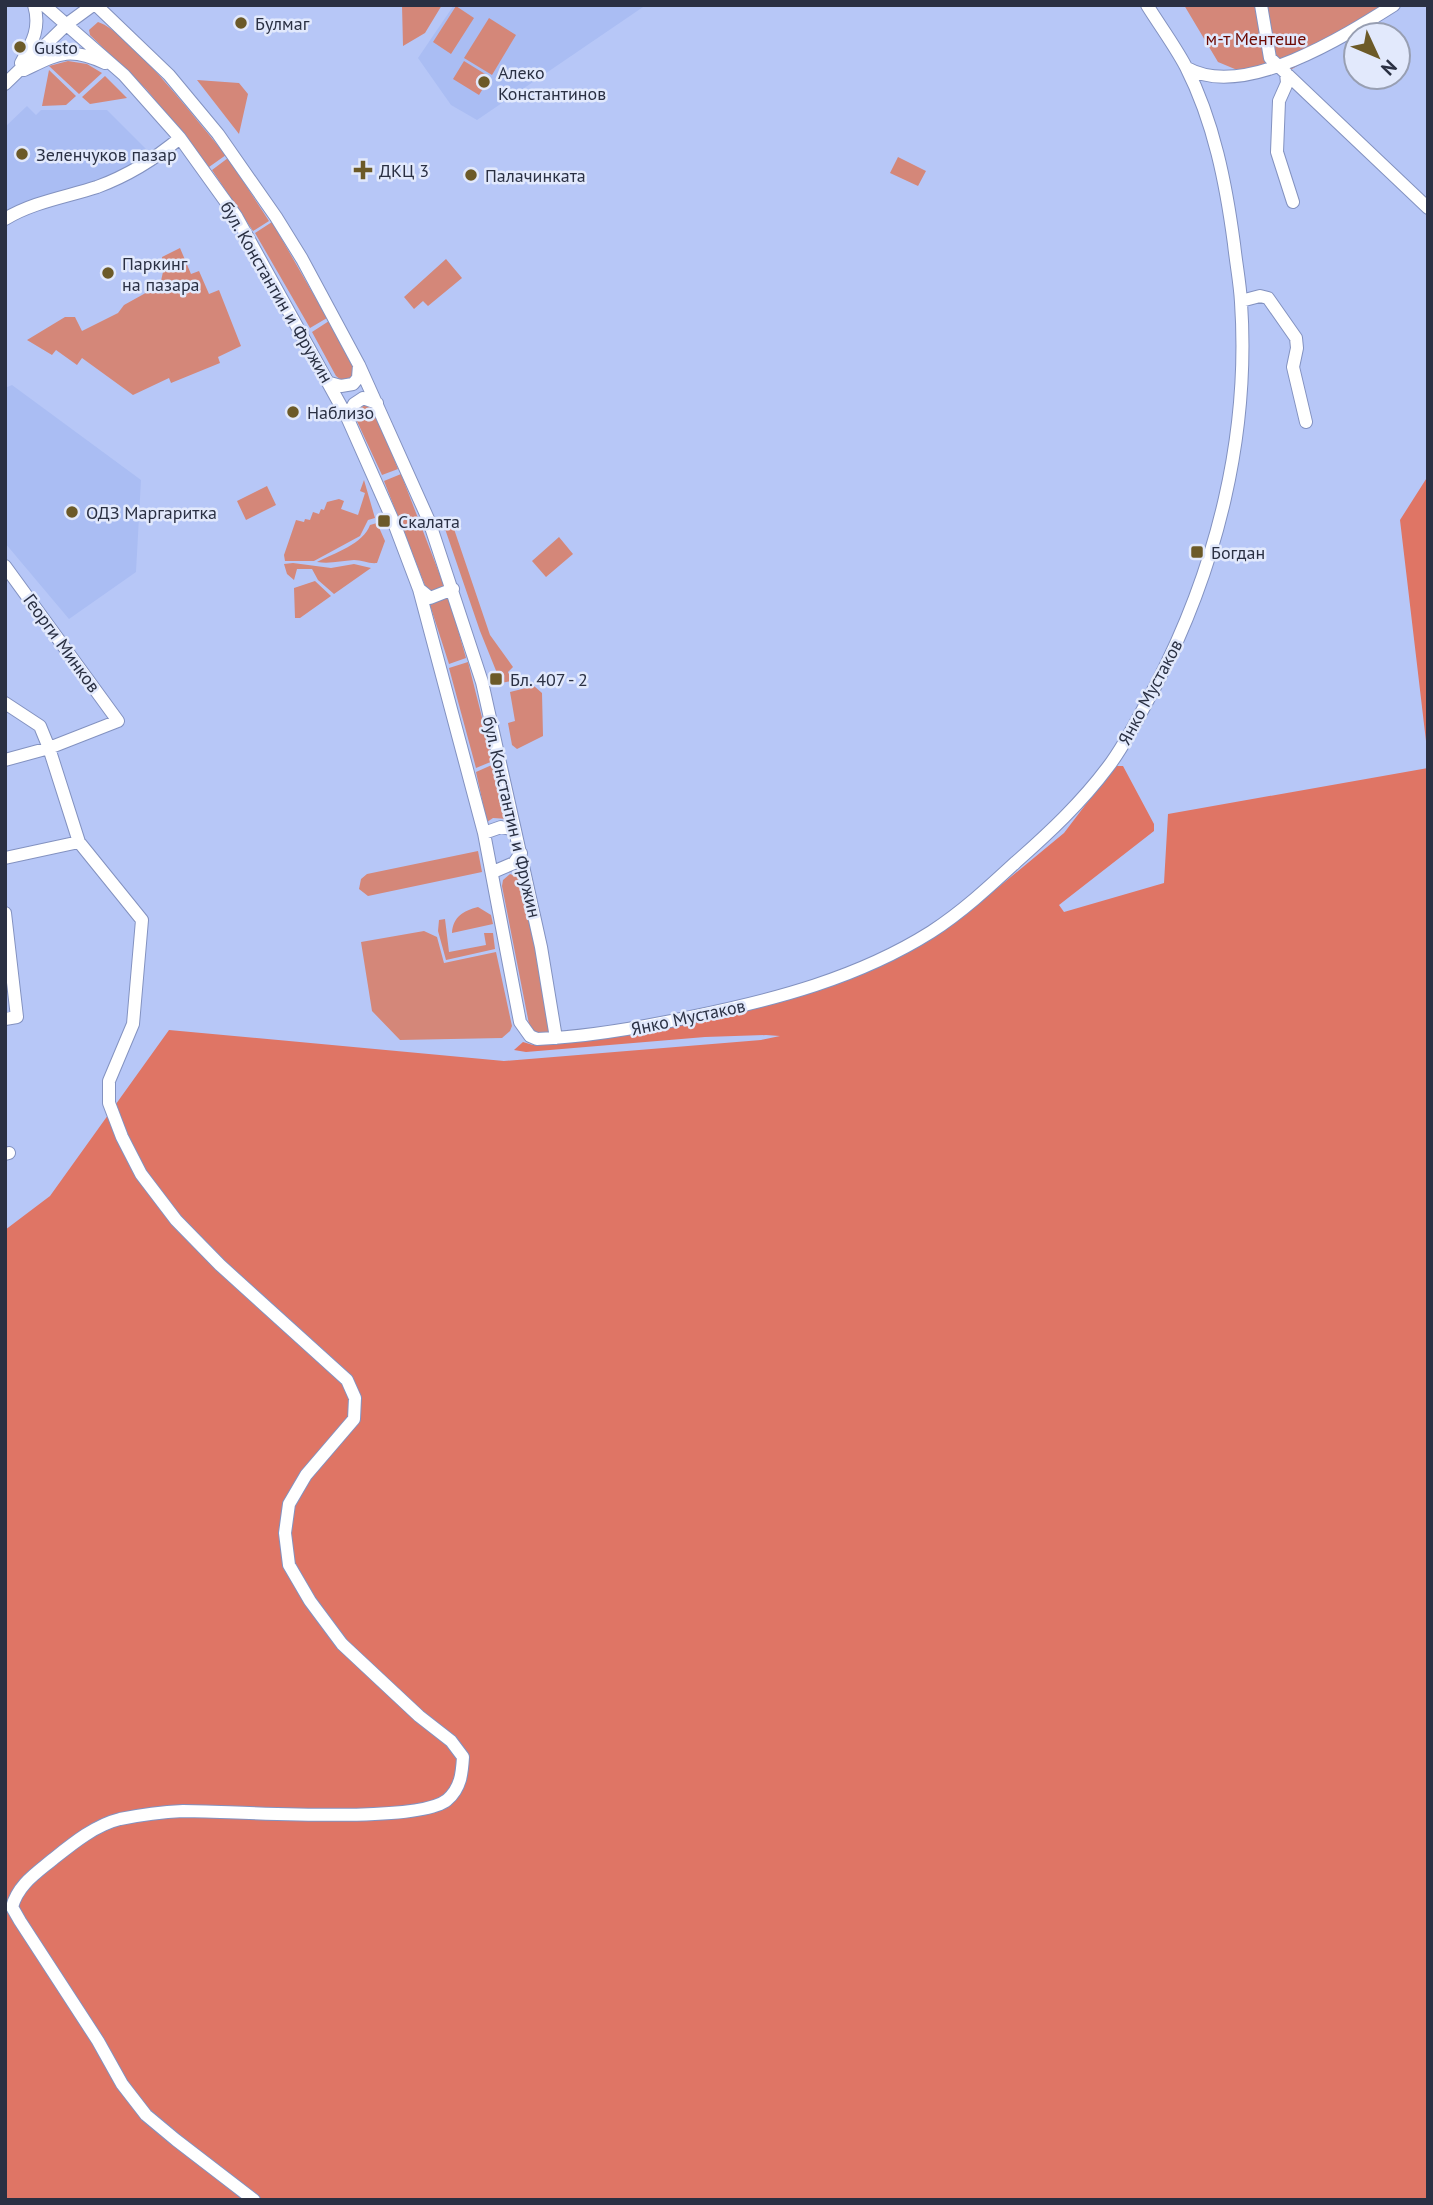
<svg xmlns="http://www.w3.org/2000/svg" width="1433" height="2205" font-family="'PT Sans',sans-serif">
<rect width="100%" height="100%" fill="#b7c7f7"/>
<path fill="#aabdf3" d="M454,5H646L477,120L451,105L418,58Z
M27,106L36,115L41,110H107L150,153L132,166L104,182L5,212V127Z
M12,385L141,480L136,572L69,619L5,543V388Z"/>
<path fill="#d48779" d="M402,5H442L425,33L403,46Z
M1184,5H1402L1292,69L1242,72L1218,62Z
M456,6L474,18L451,54L433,42Z
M489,18L516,35L492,75L464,58Z
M98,22C130,32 201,126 226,155L209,167L147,90L90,35L89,30Z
M68,61L87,64L102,73L79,94L49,66Z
M464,61L490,77L479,95L453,79Z
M49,70L76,96L66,105L42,106Z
M105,76L127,98L90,104L82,97Z
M197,80L239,83L248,94L239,134Z
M898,157L926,171L918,186L890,173Z
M228,158L269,221L253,231L212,170Z
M272,222L327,318L310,328L255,233Z
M180,248L191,274L199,271L209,294L219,290L241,346L218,357L220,363L171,383L169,378L133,395L82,358L77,365L56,350L52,355L27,340L65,317H75L82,331L118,313L124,305L160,285L163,272L162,257Z
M446,259L462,278L428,306L423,301L414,309L404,297Z
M329,321L354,367L352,378L341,380L336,376L312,332Z
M366,405L374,409L398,469L382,475L355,417L357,409Z
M401,474L443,583V588L432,593L426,588L384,481Z
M364,480L375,518L368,520L360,536L314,561H285L284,555L296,520L304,522L305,519L310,520L313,512L319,514L321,509L324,510L327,502L339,499L344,501L341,509L358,515L365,493L360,491Z
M267,486L276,505L246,520L237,501Z
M449,521L454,529L490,635L513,667L508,672L512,681L501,683L480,631L443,523Z
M377,523L385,541L377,563C369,564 362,560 354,560C341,561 330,564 317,562C335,553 363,544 370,525Z
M559,537L573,554L546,577L532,561Z
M293,563L331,568L354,564L371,568L334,594L318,580L312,569H297L294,580L287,574L284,564Z
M315,581L331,596L300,618H295L294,588Z
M448,595L466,658L449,664L429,602Z
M468,662L493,761L476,768L449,668Z
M534,686L542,693L543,736L517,749L512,745L508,723L515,721L510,692Z
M494,764L508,819L493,818L487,822L476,772Z
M478,851L482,872L368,896L359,889L361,879L367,874Z
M510,874L518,877L522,882L550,1027L548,1032L538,1036L530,1029L502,886L503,880Z
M478,907L491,915L493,924L452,933C453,917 463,911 478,907Z
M445,919L449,952L486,945L484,933H493L495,949L446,960L438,931L439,920Z
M424,931L437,937L444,963L496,952L512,1026L510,1031L502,1038L400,1040L372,1011L361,942Z"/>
<path fill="#df7565" d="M1428,476V758L1400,520Z
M1115,766H1123L1154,824V831L1059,905L1064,912L1164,883L1168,814L1428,768V2200H5V1230L50,1196L169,1030L504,1061L761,1040L780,1036L766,1035L705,1037L526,1052L514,1050L523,1042L533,1045L705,1017L784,998L934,936L978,904L1064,833Z"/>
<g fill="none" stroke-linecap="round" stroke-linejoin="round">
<g stroke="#8392c0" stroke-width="14">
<path id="minor" d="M44,5L124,75L180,138L236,216L347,417L394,523L419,589L484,833L520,1022L530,1036L537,1039C589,1037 639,1028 690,1017C774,1000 858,978 931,932C962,912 989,887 1016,862C1049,833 1081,803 1108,767C1127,742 1141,712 1156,685C1217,567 1250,435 1241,302C1240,283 1236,263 1234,244C1226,184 1214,122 1186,67C1175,46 1160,26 1147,5
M96,5L169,75L218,134L276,217L302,259L359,365L429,521L482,682L541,947L556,1038
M1261,5L1270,58L1428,208
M21,63C32,43 41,28 34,5
M1187,68C1244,100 1345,36 1394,5
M24,70C58,54 68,46 105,63
M1286,73L1287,83L1279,101L1277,152L1293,202
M5,84L67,24L93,5
M5,219C33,202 66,197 97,187C127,176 156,158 180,138
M1241,301L1260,296L1268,298L1296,338L1297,348L1293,367L1306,422
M330,383L341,386L353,384L358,378L359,365
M347,417L354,404L363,398L377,403
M5,566L118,721L49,748L5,760
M419,589L430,598L453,589
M5,703L40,726L49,748L79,842L142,920L133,1024L109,1081V1103L122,1137L141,1174L176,1220L220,1265L347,1380L355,1398L354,1419L306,1475L289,1504L285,1533L289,1565L310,1601L342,1644L419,1716L451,1741L463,1757C462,1773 461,1788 447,1800C416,1825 232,1811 183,1811C163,1812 140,1815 120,1819C95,1825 72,1844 52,1860C35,1874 18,1885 12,1907L20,1921L98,2041L122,2084L146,2115L176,2140L254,2200
M484,833L501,827L515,830
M5,858L79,842
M493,872L514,863L521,853
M5,913L17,1017L5,1019
M5,1154L9,1153"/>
</g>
<use href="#minor" stroke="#fff" stroke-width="12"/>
</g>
<g fill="#6c5a28" stroke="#e2e9fc" stroke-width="2.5">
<circle cx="241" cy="23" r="7"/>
<circle cx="20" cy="47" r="7"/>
<circle cx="484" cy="82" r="7"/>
<circle cx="22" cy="154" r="7"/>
<path d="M359.5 159.5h7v7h7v7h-7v7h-7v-7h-7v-7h7z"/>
<circle cx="471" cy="175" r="7"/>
<circle cx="108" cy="273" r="7"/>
<circle cx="293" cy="412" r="7"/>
<circle cx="72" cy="512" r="7"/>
<rect x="377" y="514" width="14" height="14" rx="3.5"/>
<rect x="1190" y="545" width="14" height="14" rx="3.5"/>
<rect x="489" y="672" width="14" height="14" rx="3.5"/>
</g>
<g text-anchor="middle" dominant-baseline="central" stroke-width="5" stroke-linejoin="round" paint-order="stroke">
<g font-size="18" fill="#2a3043" stroke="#e2e9fc" text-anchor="start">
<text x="255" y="23">Булмаг</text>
<text x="34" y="47">Gusto</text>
<text x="498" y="72">Алеко<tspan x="498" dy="21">Константинов</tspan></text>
<text x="36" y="154">Зеленчуков пазар</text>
<text x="379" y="170">ДКЦ 3</text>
<text x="485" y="175">Палачинката</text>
<text x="122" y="263">Паркинг<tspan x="122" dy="21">на пазара</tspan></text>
<text x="307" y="412">Наблизо</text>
<text x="86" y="512">ОДЗ Маргаритка</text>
<text x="398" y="521">Скалата</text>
<text x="1211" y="552">Богдан</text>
<text x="510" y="679">Бл. 407 - 2</text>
</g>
<g font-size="18" fill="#6d0a03" stroke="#e2e9fc">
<text x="1256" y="38">м-т Ментeше</text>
</g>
<g font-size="18" fill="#2a3043" stroke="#e2e9fc">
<text transform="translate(277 292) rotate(60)">бул. Константин и Фружин</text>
<text transform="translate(62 643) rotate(54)">Георги Минков</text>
<text transform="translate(1150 692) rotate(-62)">Янко Мустаков</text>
<text transform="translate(512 817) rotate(77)">бул. Константин и Фружин</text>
<text transform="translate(688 1017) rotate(-12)">Янко Мустаков</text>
</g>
</g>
<rect width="1433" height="2205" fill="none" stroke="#2a3043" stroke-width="14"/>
<g transform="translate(1377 56) rotate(134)"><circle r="33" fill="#e2e9fc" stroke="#989fb2" stroke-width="2"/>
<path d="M0-5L12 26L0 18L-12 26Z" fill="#6c5a28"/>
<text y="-10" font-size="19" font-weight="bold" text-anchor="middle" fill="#2a3043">N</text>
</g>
</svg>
